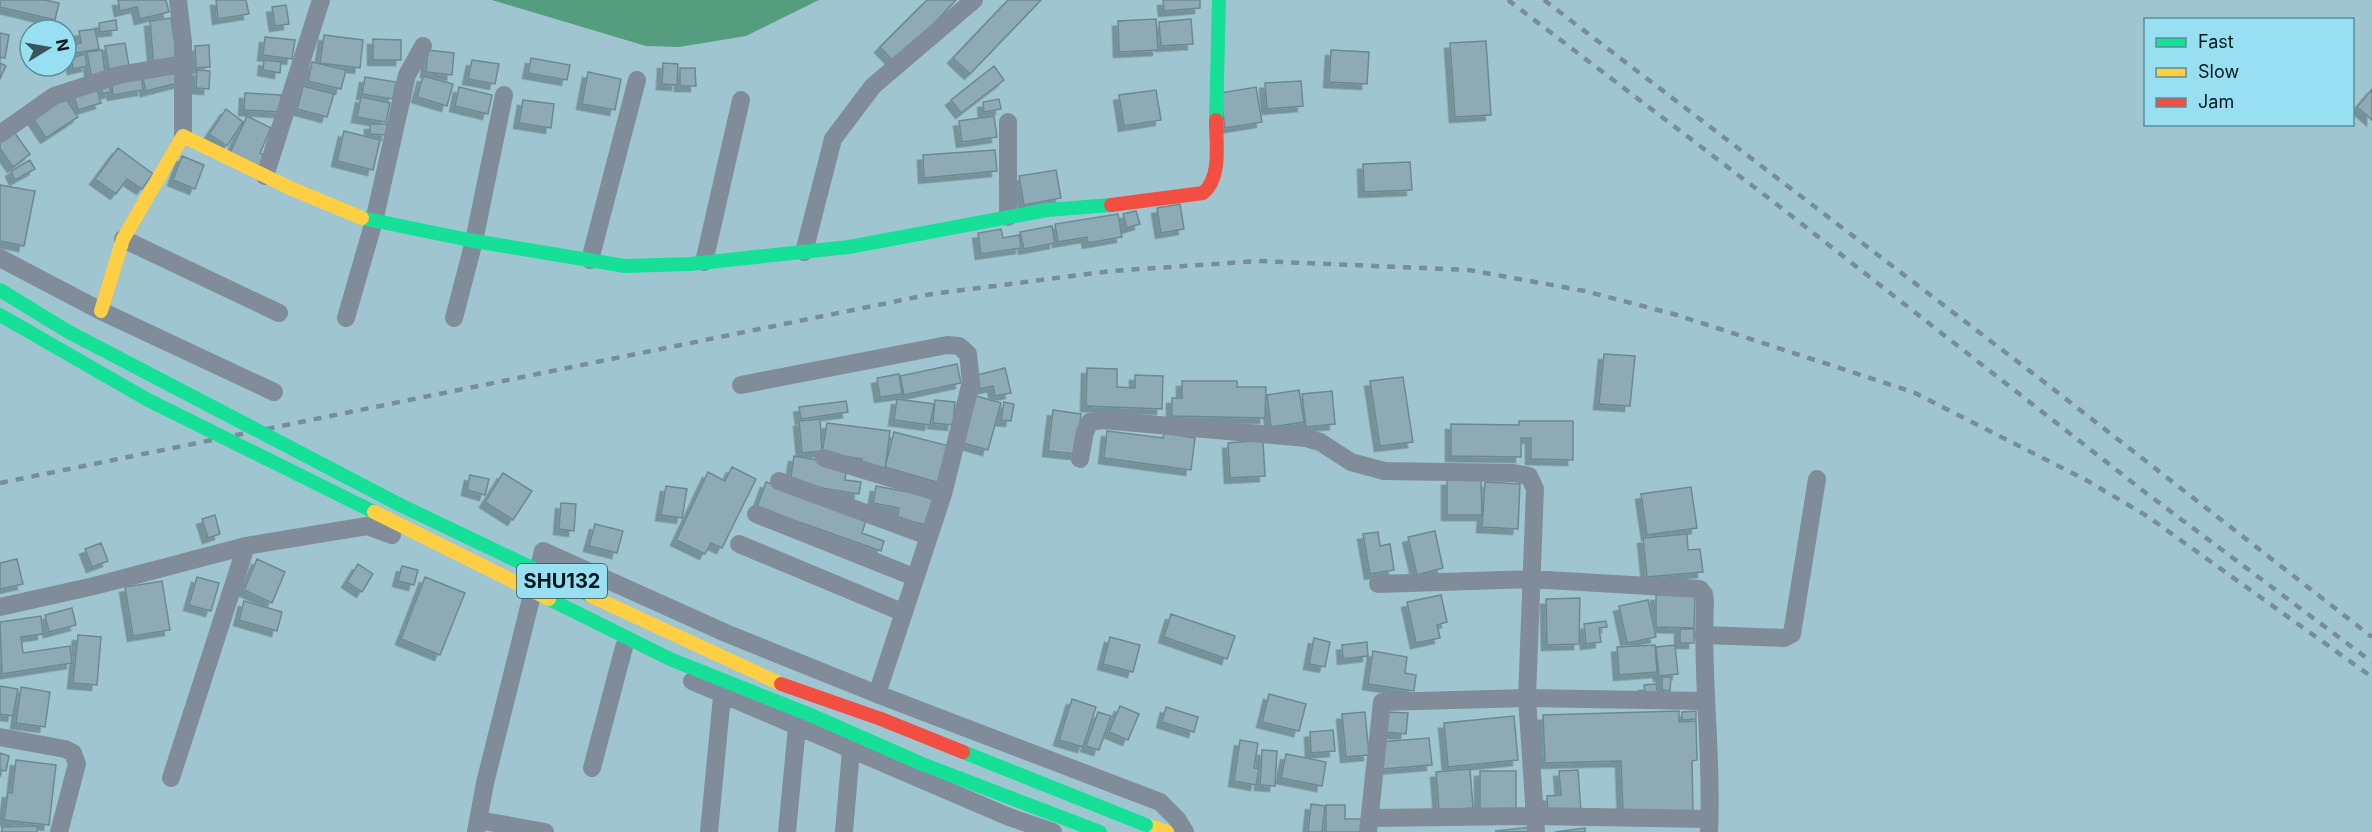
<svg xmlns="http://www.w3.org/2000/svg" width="2372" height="832" font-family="Inter,sans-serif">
<defs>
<filter id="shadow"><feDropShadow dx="-5.5" dy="5.5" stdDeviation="0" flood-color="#0004"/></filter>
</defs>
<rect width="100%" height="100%" fill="#9fc6d0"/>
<path fill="#549d7e" d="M492,0H819L746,36L679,47L646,46Z"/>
<path fill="#8eaab5" stroke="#6c8993" stroke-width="1.5" filter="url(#shadow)" d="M0,0H45L59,3L55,20L0,7Z
M118,0H166L169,12L140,19L137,7L120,11Z
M216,0H246L249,14L218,19Z
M927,0H956L896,64L880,47Z
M1008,0H1041L970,74L953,58Z
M1163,0H1200V8L1164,11Z
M286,5L289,24L275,26L272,7Z
M171,18L178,64L154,67L150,21Z
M1156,19L1158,50L1119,52L1118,21Z
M1191,19L1193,44L1161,46L1159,22Z
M116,20L117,30L100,32L99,23Z
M95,29L99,49L70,54L68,45L81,43L79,31Z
M0,33L9,35L5,58L0,57Z
M324,35L363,40L360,68L320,63Z
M265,37L295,40L292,59L263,55Z
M373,39L401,40V60H373Z
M1486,41L1491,115L1455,117L1450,43Z
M125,43L129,66L109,69L105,46Z
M209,45L210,67L196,68L195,46Z
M102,50L105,73L91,75L87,52Z
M428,50L454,53L452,75L426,72Z
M1331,50L1369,52L1367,84L1329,82Z
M85,54L87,66L73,69L71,58Z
M531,58L570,65L567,80L528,73Z
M264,60L281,62L280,73L263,70Z
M472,60L499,64L495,84L468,79Z
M312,62L346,70L341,89L308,81Z
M0,63L6,66L0,79Z
M663,63L678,64L677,85L662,84Z
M178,66L182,82L146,91L142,75Z
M994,66L1004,80L961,113L951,100Z
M680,68H695L696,86H680Z
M197,70L210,71L209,89L196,88Z
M588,72L621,79L615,110L582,104Z
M141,75L143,90L113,95L111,80Z
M423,76L453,84L447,106L417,97Z
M365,77L396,82L393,99L362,94Z
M108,81L111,92L103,94L99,84Z
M1301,81L1303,106L1267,109L1265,83Z
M96,86L101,103L78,110L73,93Z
M303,86L334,94L327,117L297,109Z
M459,87L492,95L488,114L455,106Z
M1256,87L1262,122L1225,128L1220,93Z
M2372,89V120L2357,107Z
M1156,90L1161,120L1124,126L1119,95Z
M245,93L281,95L280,112L244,110Z
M63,94L78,117L46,138L31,115Z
M361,97L390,103L386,122L357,117Z
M999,99L1001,109L984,112L983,102Z
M523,100L554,104L551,128L519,123Z
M226,109L243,122L227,146L209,134Z
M247,116L271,128L260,153L266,156L261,167L230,153Z
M994,116L997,137L962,142L959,121Z
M370,124H387V135L370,134Z
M344,131L380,140L373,170L337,161Z
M14,132L30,154L13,167L0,149V142Z
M118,148L153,174L142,189L127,179L116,194L95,179Z
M995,150L997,171L924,178L923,155Z
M182,156L204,165L195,189L173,180Z
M30,160L35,169L15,180L11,171Z
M1410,162L1412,190L1364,192L1363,164Z
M1056,170L1061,198L1024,205L1019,176Z
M0,185L35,191L24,246L0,241Z
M1180,204L1184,229L1161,233L1157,208Z
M1136,211L1140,224L1127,228L1123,214Z
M1118,214L1122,237L1088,243L1087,237L1058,242L1055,224Z
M1052,226L1055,243L1024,249L1020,232Z
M1001,229L1003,238L1019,235L1021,248L981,254L978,233Z
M1604,354L1635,356L1630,406L1599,404Z
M957,364L961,383L904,395L900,376Z
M1005,368L1011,393L995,396L993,386L980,389L977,375Z
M1087,368L1117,369V387L1135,388V375L1163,376L1162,409L1086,406Z
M899,374L902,394L880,397L877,378Z
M1403,377L1413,442L1380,446L1370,381Z
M1182,381H1237V387H1266L1265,418L1172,416V398H1182Z
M1299,390L1304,422L1271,427L1267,395Z
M1332,391L1335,424L1306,427L1302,394Z
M976,396L1001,403L988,450L963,443Z
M897,399L934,404L930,425L894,420Z
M935,400L955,402L953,425L933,423Z
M846,401L848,412L801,419L799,407Z
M1004,402L1014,404L1011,421L1001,420Z
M1053,410L1081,414L1076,454L1048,451Z
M820,419L822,451L802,453L799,421Z
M1519,421H1573V460L1531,459V438H1521V457L1451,456V424L1519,425Z
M827,423L890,431L885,469L862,465V459L822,453Z
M1107,431L1163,438L1164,433L1195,438L1191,470L1104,458Z
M894,432L949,446L940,483L885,467Z
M1263,440L1265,476L1230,478L1228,443Z
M794,456L847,465L845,480L861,482L859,494L790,483Z
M732,467L756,479L722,548L711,543L705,554L676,540L708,472L725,481Z
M503,473L532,491L513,520L485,502Z
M470,475L489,479L485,495L467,490Z
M1481,479L1482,515H1447V480Z
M766,482L867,517L862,533L884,541L881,551L757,507Z
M1485,482L1520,484L1518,529L1482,527Z
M666,486L687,489L682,518L661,515Z
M876,486L934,497L929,525L897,519L899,508L873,503Z
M1691,487L1697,528L1647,535L1641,494Z
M561,503L576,504L574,531L559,529Z
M215,515L220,534L208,538L202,519Z
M595,524L623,531L617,553L589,546Z
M1435,531L1443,568L1417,575L1408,537Z
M1378,532L1380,546L1390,544L1394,570L1370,574L1363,534Z
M1687,534L1688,550L1700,549L1703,572L1647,577L1643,538Z
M101,543L108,561L92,567L85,549Z
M17,559L23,584L0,589V563Z
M257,559L285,572L272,603L244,590Z
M358,564L373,574L362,592L347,582Z
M402,566L418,570L414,585L398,581Z
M197,577L219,583L211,611L189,605Z
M425,577L465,593L440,655L401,639Z
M162,581L170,630L133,636L125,587Z
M1441,595L1447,622L1437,625L1440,638L1416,643L1407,602Z
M1656,595L1695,596L1694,628L1656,627Z
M1580,598L1579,644L1547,645L1546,599Z
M1648,600L1656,637L1627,643L1619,606Z
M244,601L282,612L277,631L239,620Z
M72,608L76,625L49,632L45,615Z
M1171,614L1235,636L1227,659L1164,637Z
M41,616L43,634L21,637L23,653L70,646L72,663L2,674L0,622Z
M1606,621L1607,627L1599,628L1601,642L1586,644L1584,624Z
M1680,629H1694V643H1680Z
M78,635L101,637L97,685L73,683Z
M1110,637L1140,645L1133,672L1103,664Z
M1314,638L1330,642L1325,667L1309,664Z
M1367,642L1368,656L1343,659L1342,645Z
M1655,645L1657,672L1619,675L1617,647Z
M1675,645L1678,674L1659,676L1656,647Z
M1373,651L1407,657L1405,673L1416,675L1414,691L1368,684Z
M1662,677H1671L1670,691L1662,690Z
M1656,684L1658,697L1646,698L1644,685Z
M0,686L18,689L13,716L0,714Z
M21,687L50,692L45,727L16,723Z
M1269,694L1306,704L1299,731L1262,722Z
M1072,699L1096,707L1083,747L1059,740Z
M1120,706L1139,714L1128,740L1109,732Z
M1166,707L1198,717L1194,732L1162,722Z
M1679,711V722L1696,721L1697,760L1692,761L1693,811L1623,813L1621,761L1545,763L1543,715Z
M1696,711V719L1682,720V712Z
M1098,712L1111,716L1099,750L1086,746Z
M1365,712L1369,755L1346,757L1342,714Z
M1385,712L1408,713L1406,734L1383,732Z
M1514,716L1518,760L1448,767L1444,723Z
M1333,730L1335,751L1311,753L1310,732Z
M1429,738L1432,765L1382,769L1380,742Z
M1240,740L1258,743L1254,768L1259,769L1256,785L1234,781Z
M1262,750L1277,751L1275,786L1260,785Z
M0,753L9,756L6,771L0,770Z
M1286,754L1326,762L1322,786L1281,778Z
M16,760L56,765L49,825L4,820L8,792L12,793Z
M1470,769L1473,808L1439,811L1436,772Z
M1578,770L1581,812L1548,814L1547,796L1561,795L1559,771Z
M1480,771H1516V813H1480Z
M1311,804L1325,806L1322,832H1308Z
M1326,805H1345V819H1363V832H1326Z
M37,826V832H2V827Z
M1531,827V832L1495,831Z
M1585,828V832H1555Z"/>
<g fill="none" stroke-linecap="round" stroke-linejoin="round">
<path stroke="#808c99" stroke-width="18" d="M178,0L183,42V136
M0,134L54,96L119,75L183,64
M265,176L321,0
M1008,217V122
M123,239L279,313
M804,252L833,139L873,86L974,0
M0,258L101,311L274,392
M590,260L637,80
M704,262L741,100
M346,318L374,221L407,75L423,46
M454,318L474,241L504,95
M741,385L947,345L959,346L968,354L971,382L943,494L877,694L1160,802L1177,819L1185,832
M824,458L943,494
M1080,459L1085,432L1090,422L1102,420L1306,438L1320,442L1351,462L1384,471L1514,473L1529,476L1535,489L1527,698L1536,832
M779,481L928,536
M756,514L914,577
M739,544L902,612
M1378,584L1530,579L1700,589L1704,594L1705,602C1701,679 1713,755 1709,832
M0,607L94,586L246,546L367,526L392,535
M1703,635L1784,638L1792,634L1817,479
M692,681L1009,817L1053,832
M0,737L65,749L73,753L77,764L59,832
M592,768L624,647
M171,778L246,546
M1370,818L1534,816L1709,819
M478,820L545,832
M476,832L485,783L543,551L728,634L877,694
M709,832L722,696
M787,832L797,727
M844,832L851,750
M1368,832L1382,702L1527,698L1705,701"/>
<path stroke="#16e098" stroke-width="14" d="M1216,120L1219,0
M362,218L474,241L625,266L690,264L849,247L1047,210L1111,205"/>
<path stroke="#ffcf43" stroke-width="14" d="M101,311L123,239L183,136L290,188L362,218
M1146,825L1167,832"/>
<path stroke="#f24e42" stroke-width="14" d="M1111,205L1203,193C1222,178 1216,143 1216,120"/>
<path stroke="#778d97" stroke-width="4.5" stroke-dasharray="8 8" stroke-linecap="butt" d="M1508,0L1775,203L2146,493L2372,662
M1544,0L2039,378L2372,637
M0,483L932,294L1111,271L1259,261L1469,270L1585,291L1677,315L1913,392L2086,480L2147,516L2372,677"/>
<path stroke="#16e098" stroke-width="14" d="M0,290L67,331L400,505L591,596
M0,315L148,400L374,512
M549,599L670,659L813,716L922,764L1100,832
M963,752L1146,825"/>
<path stroke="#ffcf43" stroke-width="14" d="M374,512L549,599
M591,596L781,684"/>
<path stroke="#f24e42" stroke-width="14" d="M781,684L881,719L963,752"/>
</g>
<g text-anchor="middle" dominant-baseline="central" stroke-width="4.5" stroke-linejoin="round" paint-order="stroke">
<rect fill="#98dff1" stroke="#2e535d" stroke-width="1.5" x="517" y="564" width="90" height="34" rx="4.5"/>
<g font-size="20" font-weight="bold" fill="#00171d">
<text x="562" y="581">SHU132</text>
</g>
</g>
<rect x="2144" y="18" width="210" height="108" fill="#98dff1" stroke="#5b8f9c" stroke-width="1.5"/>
<rect x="2156" y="38" width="30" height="9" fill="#16e098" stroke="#5b8f9c" stroke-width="1.5"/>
<text x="2198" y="48" font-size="18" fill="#00171d">Fast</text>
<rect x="2156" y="68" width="30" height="9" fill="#ffcf43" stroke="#5b8f9c" stroke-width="1.5"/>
<text x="2198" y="78" font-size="18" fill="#00171d">Slow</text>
<rect x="2156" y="98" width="30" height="9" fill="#f24e42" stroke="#5b8f9c" stroke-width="1.5"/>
<text x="2198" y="108" font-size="18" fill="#00171d">Jam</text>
<g transform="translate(48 48) rotate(79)"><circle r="28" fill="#98dff1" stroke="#5b8f9c" stroke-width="1.5"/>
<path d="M0-4.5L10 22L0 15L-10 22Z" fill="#38545c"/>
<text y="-9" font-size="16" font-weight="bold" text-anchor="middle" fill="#00171d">N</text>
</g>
</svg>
